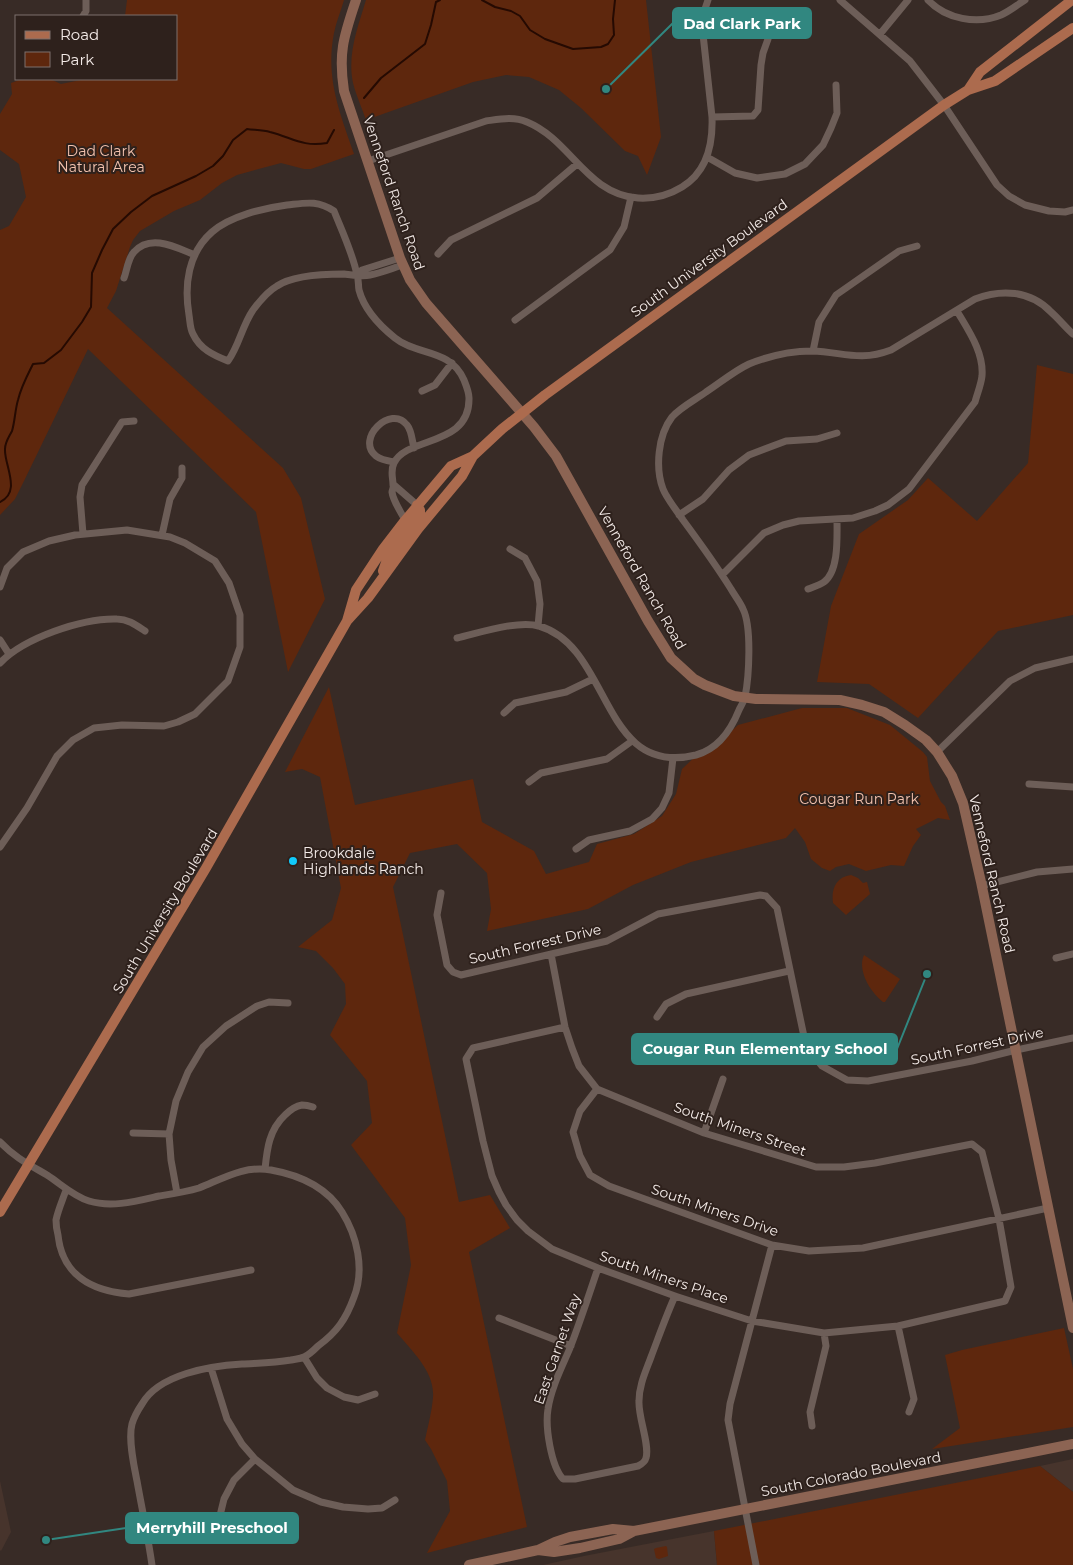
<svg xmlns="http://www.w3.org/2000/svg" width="1073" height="1565" font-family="Montserrat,sans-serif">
<rect width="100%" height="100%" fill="#382b26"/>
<path fill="#47342c" d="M1073,1459V1492L1040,1466Z
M0,1481L11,1532L1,1551L0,1550Z
M714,1531L717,1565H543L584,1556Z"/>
<path fill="#5e270d" d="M127,0H344C341,11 336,22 334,33C325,78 340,113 354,154L311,169H304L281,163L237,175L222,183L200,200L174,211L140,231L133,240L130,247L116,291L107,308L283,468L301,498L325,599L288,672L256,512L88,349L24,481L15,499L0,515V230L9,226L26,197L19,164L0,150V114L12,94L11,83L22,79H50L61,84L86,79H176V16H125Z
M366,0H646L661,137L647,175L638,156L625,151L581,108L559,90L529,77L506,75L473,82L366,120C362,108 356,95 353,83C347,54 358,27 366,0Z
M1037,365L1073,374V615L998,631L918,718L869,684L817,682L831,606L859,534L908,500L928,478L977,521L1028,463Z
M329,687L355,805L473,779L482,822L534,851L546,874L589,862L597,844L634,834L662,816L676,794L682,769L698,754L721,741L738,725L802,708H847L890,725L923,752L927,757L930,781L941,802L945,806L950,820L938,818L916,829L921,835L913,846L904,866L891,865L866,871L849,864L836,867L830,871L822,868L811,859L805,842L795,828L786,838L691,862L633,885L588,909L487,931L491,909L487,873L457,844L410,853L393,887L459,1202L490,1195L510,1228L469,1252L527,1527L427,1553L450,1511L447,1481L431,1449L425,1440C428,1426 432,1411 433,1397C435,1372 412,1351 397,1333L411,1265L405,1218L351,1145L372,1123L367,1081L330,1035L346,1004L345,984L333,968L316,951L298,947L332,920L341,888L320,777L302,769L285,772Z
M851,875L858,878L863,883L867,882L870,894L846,915L833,903C831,889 836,877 851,875Z
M864,955L900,979L885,1002H883C870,992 857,970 864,955Z
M1064,1328L1073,1369V1427L932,1449L960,1428L945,1355L962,1350Z
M1040,1466L1073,1492V1565H717L714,1531Z
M666,1546L667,1547L668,1556L659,1559L656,1558L654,1549L656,1548Z"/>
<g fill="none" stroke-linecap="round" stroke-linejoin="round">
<path stroke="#250a02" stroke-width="2" d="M482,0L495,7L511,11L520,16L530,30L545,39L573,49L601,47L608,44L614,35L613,19L615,0
M364,98L381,78L425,44L431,25L436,2L440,0
M0,502C22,492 4,465 5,449C5,442 9,437 12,431C15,421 15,410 18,400C21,387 27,376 33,364L44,363L61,350L82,322L91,307L92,273L102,250L113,229L131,212L152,196L196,176L213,166L223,156L233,140L247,129C254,130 263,130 270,132C293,138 302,147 327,143L334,130"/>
<path stroke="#6d5e58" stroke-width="7" d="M840,0L910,61L944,105L997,185L1009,196L1025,205L1049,211L1065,212L1073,210
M928,0C946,19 977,25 1001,15C1010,11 1017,5 1025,0
M83,16L86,11V0
M880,34L908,0
M712,117L753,116L758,110L761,65L763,53L768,39
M707,157L735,173L757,178L785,174L805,164L823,145L831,128L837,113L836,85
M368,161L486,121C500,119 514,116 527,122C571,140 586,194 638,198C654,199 669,195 682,187C707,172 713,144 712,117L702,25L704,12L708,0
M438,254L451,240L537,198L577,164
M403,265C393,268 381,273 370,275C362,277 352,275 344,274C324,274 293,275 277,286C268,291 259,302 253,310C242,326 239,346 228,361C213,355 200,349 193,334C190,329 190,321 189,315C184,285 188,253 212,232C230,216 264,208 287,205C306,203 317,200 334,211C342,231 353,254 357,275C359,280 358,285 359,290C364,309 380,326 395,338C417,356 450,348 464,380C466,385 469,392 469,398C470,447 407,436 394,463C390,471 393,477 393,485C394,488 392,490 392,492C393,501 401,512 405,520
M357,275L362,270L400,258
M124,278C127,270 128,258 134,252C151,233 177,248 195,255
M515,320L610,250L624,227L631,197
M813,351L819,322L836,295L899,251L917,246
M422,391L435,385L452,363
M394,462C388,461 381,460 376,456C355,439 391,404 407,425C412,431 412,441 414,448
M394,485L417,505
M679,515L703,499L729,470L749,455L786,441L817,439L837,433
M83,534L80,497L82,485L122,422L134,421
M162,535L170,499L182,478V468
M510,549L525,558L537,581L540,604L538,626
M722,575L764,533L783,525L799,521L853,518L875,511L888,505L909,489L975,402C977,394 981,385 982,376C984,352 968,330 957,311
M0,587L7,568L23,552L49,541L75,535L127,530L170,537L185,543L215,561L229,583L240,615V647L228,681L195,714L178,722L164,726L122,725L94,728L73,740L57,756L27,808L0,847
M808,589C813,587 820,585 824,582C839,571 837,537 837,520
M457,638C479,633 517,620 539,626C612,647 600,778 696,755C718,749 731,730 739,710C741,706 744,701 745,697C749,677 752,627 743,609C740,602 735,596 731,589C716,565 700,543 683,520C677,511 667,499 663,489C655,468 658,435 672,417C681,407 695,400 706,392C720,383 734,371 749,364C769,356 791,351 812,351C843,352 859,362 891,350L975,299C1001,289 1030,290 1051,312C1059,319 1065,327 1073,334
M0,640L9,654
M0,663C24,638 82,618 117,619C128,619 136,625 145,631
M504,713L515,703L566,692L593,679
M937,752L1010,681L1035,668L1073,659
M529,782L541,773L607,759L632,741
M1029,784L1073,787
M576,849L589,840L630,831L652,819L662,808L669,793L673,758
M981,886L1037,872L1073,869
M441,893L437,915L447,965L453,972L461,975L607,941L658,914L760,895L766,896L777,908L806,1046L822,1066L847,1080L868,1081L972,1061L1016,1050L1073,1038
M551,954L565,1027L572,1048L579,1066L597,1089L704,1133L816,1167H844L875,1163L972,1144L982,1152L999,1219L1011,1287L1005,1301L898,1326L824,1333L752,1321L675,1296L598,1268L552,1249L528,1231L517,1220L506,1205L499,1192L492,1176L483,1141L466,1059L473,1048L565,1027
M1056,958L1073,954
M657,1017L666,1004L686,994L789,971
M597,1089L580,1111L573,1132L580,1156L590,1175L609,1186L772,1245L809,1251L863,1248L1048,1208
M133,1133L169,1134
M704,1133L723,1079
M0,1142C14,1157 30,1165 47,1175C61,1184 73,1196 89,1201C112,1208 137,1201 159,1196C172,1194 186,1192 199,1188C222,1179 244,1165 271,1170C299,1175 326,1186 342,1212C357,1236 365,1269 354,1297C346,1319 337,1332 318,1346C314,1350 309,1355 304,1357C300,1359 295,1359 291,1360C274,1363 259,1363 242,1364C210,1366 159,1374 142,1404C138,1410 134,1417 132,1424C128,1439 134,1466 137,1481C142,1509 148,1537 152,1565
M265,1169C267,1149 269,1130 285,1115C289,1111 296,1106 302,1105C305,1105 310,1106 313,1107
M66,1190C63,1199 58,1210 56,1220C56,1225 57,1231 58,1235C62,1275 92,1291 129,1294L251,1270
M177,1193L171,1160L169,1134L176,1101L188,1072L203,1047L226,1026L257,1006L269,1002L288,1003
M598,1268C589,1295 580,1322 570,1348C562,1367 551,1388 548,1409C545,1427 551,1466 563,1479H575L638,1466C642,1464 645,1462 646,1458C650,1445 638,1417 639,1401C639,1385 646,1371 651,1357C659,1336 666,1316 675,1296
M499,1318L571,1346
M898,1326L914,1399L909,1412
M304,1357L317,1378L327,1388L344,1397L358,1400L375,1394
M211,1368L227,1419L242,1444L255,1459L293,1490L321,1502L343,1507L368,1509L382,1508L395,1500
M812,1426L810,1412L826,1346L824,1333
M215,1536L224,1499L234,1480L255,1459
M756,1565L728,1420L730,1404L772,1245"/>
<path stroke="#8c6453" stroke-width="10" d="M356,0C344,36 338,52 344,91L400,258L410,280L426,303L534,427L556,456L648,621L671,658L682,668L694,679L705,685L734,696L756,699L840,700L862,705L884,712L905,725L926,740L937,752L952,776L963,803L981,882L1073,1328
M538,1550L554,1552L580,1548L619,1539L634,1531
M469,1565L538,1550L555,1542L570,1537L613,1529L634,1531L1073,1444"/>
<path stroke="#ac6b4e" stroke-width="10" d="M968,90L980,72L1072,0
M383,571L388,557L420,515V510L417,505
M347,621L368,598L418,529L462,476L473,456L502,429L545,395L944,105L968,90L995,81L1073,28
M0,1212L206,868L347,621L356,590L383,549L403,523L451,466L473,456"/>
</g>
<circle fill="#11cafb" stroke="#2e211c" stroke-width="2" cx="293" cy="861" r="5"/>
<g text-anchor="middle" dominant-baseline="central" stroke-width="4" stroke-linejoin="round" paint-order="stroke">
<g font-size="14" fill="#f3c2ae" stroke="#2e211c">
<text x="101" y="151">Dad Clark<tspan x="101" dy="16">Natural Area</tspan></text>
<text x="859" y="799">Cougar Run Park</text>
</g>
<g font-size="14" fill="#f3eae7" stroke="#2e211c">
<text transform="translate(394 193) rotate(71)">Venneford Ranch Road</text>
<text transform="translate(709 258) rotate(-36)">South University Boulevard</text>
<text transform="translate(642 578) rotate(60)">Venneford Ranch Road</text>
<text transform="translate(992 874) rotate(77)">Venneford Ranch Road</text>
<text transform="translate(165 911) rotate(-59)">South University Boulevard</text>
<text transform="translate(535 944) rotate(-13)">South Forrest Drive</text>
<text transform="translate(977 1046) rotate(-12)">South Forrest Drive</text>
<text transform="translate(740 1129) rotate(19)">South Miners Street</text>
<text transform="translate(715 1210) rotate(19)">South Miners Drive</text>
<text transform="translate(664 1277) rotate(19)">South Miners Place</text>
<text transform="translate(557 1349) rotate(-71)">East Garnet Way</text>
<text transform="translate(851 1474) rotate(-11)">South Colorado Boulevard</text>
</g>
<g font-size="14" fill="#f3eae7" stroke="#2e211c" text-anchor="start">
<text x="303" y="853">Brookdale<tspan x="303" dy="16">Highlands Ranch</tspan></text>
</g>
</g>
<path fill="none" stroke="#318780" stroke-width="2" d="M606 89L673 23M927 974L897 1049M46 1540L126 1528"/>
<g fill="#318780" stroke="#2e211c" stroke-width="2">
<circle cx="606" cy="89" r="5"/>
<circle cx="927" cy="974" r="5"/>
<circle cx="46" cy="1540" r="5"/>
</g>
<g fill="#318780" stroke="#318780" stroke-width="2">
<rect x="673" y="8" width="138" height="30" rx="5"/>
<rect x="632" y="1034" width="265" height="30" rx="5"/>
<rect x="126" y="1513" width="172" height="30" rx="5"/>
</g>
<g font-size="15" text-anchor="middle" font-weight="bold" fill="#fff">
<text x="742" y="29">Dad Clark Park</text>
<text x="765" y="1054">Cougar Run Elementary School</text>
<text x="212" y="1533">Merryhill Preschool</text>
</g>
<rect x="15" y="15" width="162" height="65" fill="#2e211c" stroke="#7d716d"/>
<rect x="25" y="31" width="25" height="8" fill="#ac6b4e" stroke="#7d716d"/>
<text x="60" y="40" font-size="15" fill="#f3eae7">Road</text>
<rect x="25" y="52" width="25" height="15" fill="#5e270d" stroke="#7d716d"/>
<text x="60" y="65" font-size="15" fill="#f3eae7">Park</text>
</svg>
